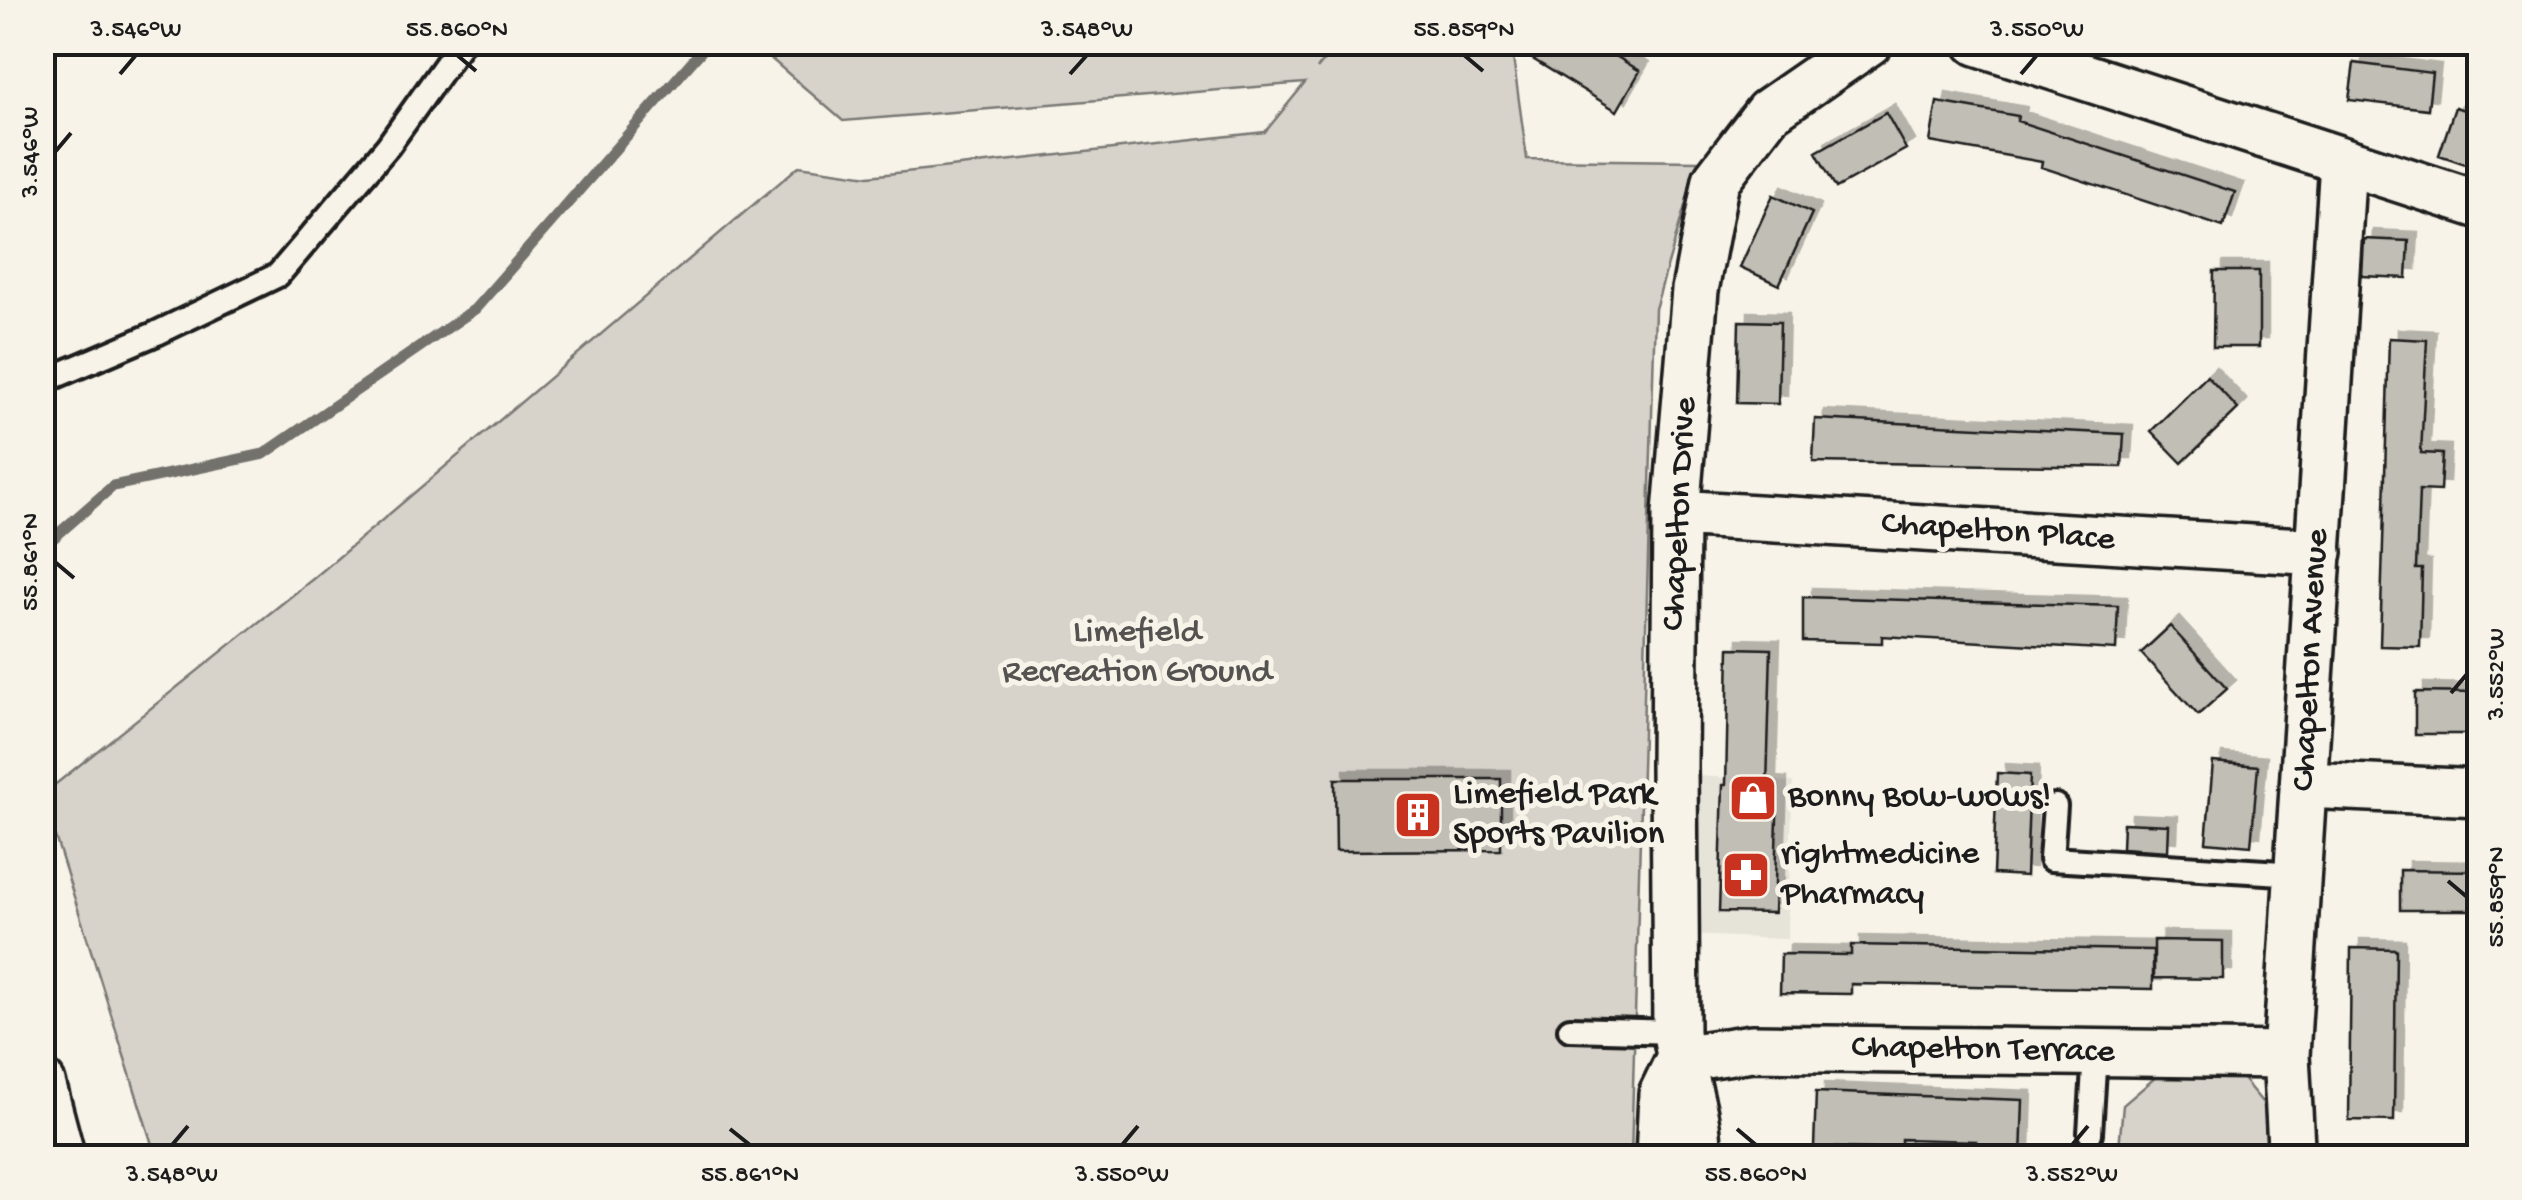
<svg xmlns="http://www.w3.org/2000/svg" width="2522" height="1200" font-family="'Gochi Hand',sans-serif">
<defs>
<filter id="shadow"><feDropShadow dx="9" dy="-9" stdDeviation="0" flood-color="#0004"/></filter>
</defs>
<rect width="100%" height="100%" fill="#f7f3e8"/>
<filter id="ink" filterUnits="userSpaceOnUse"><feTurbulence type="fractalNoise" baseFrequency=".01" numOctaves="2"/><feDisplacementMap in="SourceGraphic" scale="20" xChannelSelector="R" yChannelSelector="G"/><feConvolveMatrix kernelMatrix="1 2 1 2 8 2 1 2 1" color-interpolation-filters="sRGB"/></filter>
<g filter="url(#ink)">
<path fill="#e6e3d9" d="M1683,775L1793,782L1787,939L1683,935Z"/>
<path fill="#d7d3cb" stroke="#7a7874" stroke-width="2.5" d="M753,43H1334L1317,69L1339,43H1511L1527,159L1698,161L1655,309L1631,1157H156L42,795L314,578L799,166L869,176L1265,132L1305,83L843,121Z
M2164,1070L2242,1078L2272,1114L2275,1157L2118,1158L2123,1105Z"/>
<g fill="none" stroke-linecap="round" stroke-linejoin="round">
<path stroke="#72716c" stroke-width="11" d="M42,548L113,486L264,454L475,309L709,42"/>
</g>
<path fill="#c0beb5" stroke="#1c1c1c" stroke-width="2.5" filter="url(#shadow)" d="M1505,42H1593L1640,71L1617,111Z
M2354,63L2432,73L2428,109L2349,100Z
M1937,102L2018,116L2017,121L2235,192L2223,227L2041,167L2042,162L1930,142Z
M2455,107L2480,115V169L2439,155Z
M1886,113L1906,149L1836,188L1816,152Z
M1773,195L1812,213L1779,285L1740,267Z
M2364,239L2409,241L2407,278L2362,276Z
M2214,271H2259V347H2213Z
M1739,321L1780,322L1778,404L1737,403Z
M2389,338L2427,340L2421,453L2442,454L2440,491L2419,490L2416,569H2422L2420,647L2380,646Z
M2207,376L2238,409L2182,463L2151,431Z
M1815,419L2124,434L2122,467L1813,462Z
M1803,597L2118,606L2116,650L1882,636V643L1803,641Z
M2170,626L2227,689L2198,715L2141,653Z
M1729,648L1771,649L1767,786L1778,787L1774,913L1719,912L1723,785H1726Z
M2415,692L2480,693V734H2415Z
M2213,762L2258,766L2251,846L2206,842Z
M1997,773L2030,775L2026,876L1993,874Z
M1335,779H1501V850L1336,851Z
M2123,823L2169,825L2168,851L2122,848Z
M2400,870L2480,871V910H2400Z
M2154,940L2223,941V979L2154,978Z
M1851,945L2153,950V989L1851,984V994L1780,993L1781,954L1851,955Z
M2351,948L2396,949L2394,1121L2349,1120Z
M1816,1092L2023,1100L2021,1158H1976V1141L1901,1139V1150L1814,1147Z"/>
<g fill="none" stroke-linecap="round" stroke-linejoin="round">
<g stroke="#1c1c1c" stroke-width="30">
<path id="service" d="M42,382L157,333L278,275L388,146L462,42
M2055,806L2051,859L2299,874
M1570,1029L1676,1032
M2090,1133L2095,1053"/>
</g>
<g stroke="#1c1c1c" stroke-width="52">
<path id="minor" d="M1977,42L2480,205
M1676,513L2319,552
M2305,785L2480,793
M1679,1059L1752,1048L2286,1055
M42,1083L62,1158
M1659,1158L1662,1094L1679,1059
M1698,1158C1700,1114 1681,1075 1676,1032L1674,766L1676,513L1695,290L1716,180L1768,112L1869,42
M2296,1158L2291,1146L2286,1055L2343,162"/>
</g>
<use href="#service" stroke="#f7f3e8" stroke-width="22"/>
<use href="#minor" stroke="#f7f3e8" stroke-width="45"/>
</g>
</g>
<path fill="none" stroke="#1c1c1c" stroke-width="4" d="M457,55L476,71M1464,55L1483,71M120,74L136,55M1070,74L1087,55M2021,74L2037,55M55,152L71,133M55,562L74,578M2451,693L2467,674M2448,881L2467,897M730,1129L750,1145M1737,1129L1756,1145M172,1145L188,1126M1122,1145L1138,1126M2072,1145L2088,1126"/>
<defs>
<g id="shop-square" transform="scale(2.5)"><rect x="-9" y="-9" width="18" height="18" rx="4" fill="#c8321e" stroke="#f7f3e8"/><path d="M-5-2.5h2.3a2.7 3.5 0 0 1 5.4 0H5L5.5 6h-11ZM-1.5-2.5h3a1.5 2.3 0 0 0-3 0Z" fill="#fff"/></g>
<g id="building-square" transform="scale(2.5)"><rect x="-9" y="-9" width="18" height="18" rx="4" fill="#c8321e" stroke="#f7f3e8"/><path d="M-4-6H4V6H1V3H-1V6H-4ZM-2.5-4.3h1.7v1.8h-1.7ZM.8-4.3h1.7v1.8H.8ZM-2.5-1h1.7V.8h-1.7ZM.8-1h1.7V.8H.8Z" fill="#fff"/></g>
<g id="pharmacy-square" transform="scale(2.5)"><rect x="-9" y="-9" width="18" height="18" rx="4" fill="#c8321e" stroke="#f7f3e8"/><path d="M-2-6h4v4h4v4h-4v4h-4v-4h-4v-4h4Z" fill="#fff"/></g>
</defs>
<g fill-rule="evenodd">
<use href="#shop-square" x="1753" y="798"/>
<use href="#building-square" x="1418" y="815"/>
<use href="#pharmacy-square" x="1746" y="875"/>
</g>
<g text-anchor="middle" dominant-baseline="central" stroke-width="10" stroke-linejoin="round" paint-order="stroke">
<g font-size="35" fill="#1c1c1c" stroke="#f7f3e8">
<text transform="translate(1681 514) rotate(-87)">Chapelton Drive</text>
<text transform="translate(1998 533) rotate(4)">Chapelton Place</text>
<text transform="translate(2312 660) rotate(-87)">Chapelton Avenue</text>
<text transform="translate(1983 1051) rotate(1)">Chapelton Terrace</text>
</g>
<g font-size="35" fill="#545351" stroke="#f7f3e8">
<text x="1137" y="633">Limefield<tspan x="1137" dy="40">Recreation Ground</tspan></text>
</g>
<g font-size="35" fill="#1c1c1c" stroke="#f7f3e8" text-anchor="start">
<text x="1453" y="795">Limefield Park<tspan x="1453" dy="40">Sports Pavilion</tspan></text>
<text x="1788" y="798">Bonny Bow-wows!</text>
<text x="1781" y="855">rightmedicine<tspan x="1781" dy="40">Pharmacy</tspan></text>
</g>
</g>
<rect width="2522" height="1200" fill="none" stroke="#f7f3e8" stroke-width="110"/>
<rect x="55" y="55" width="2412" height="1090" fill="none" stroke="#1c1c1c" stroke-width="4"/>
<g font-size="25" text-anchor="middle" fill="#1c1c1c">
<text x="136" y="36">3.546°W</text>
<text x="457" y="36">55.860°N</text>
<text x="1087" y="36">3.548°W</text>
<text x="1464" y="36">55.859°N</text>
<text x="2037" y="36">3.550°W</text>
<text transform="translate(28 152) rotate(-90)" y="9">3.546°W</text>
<text transform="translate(28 562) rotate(-90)" y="9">55.861°N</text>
<text transform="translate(2494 674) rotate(-90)" y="9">3.552°W</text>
<text transform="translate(2494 897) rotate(-90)" y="9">55.859°N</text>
<text x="172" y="1181">3.548°W</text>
<text x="750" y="1181">55.861°N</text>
<text x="1122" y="1181">3.550°W</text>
<text x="1756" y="1181">55.860°N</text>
<text x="2072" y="1181">3.552°W</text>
</g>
</svg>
